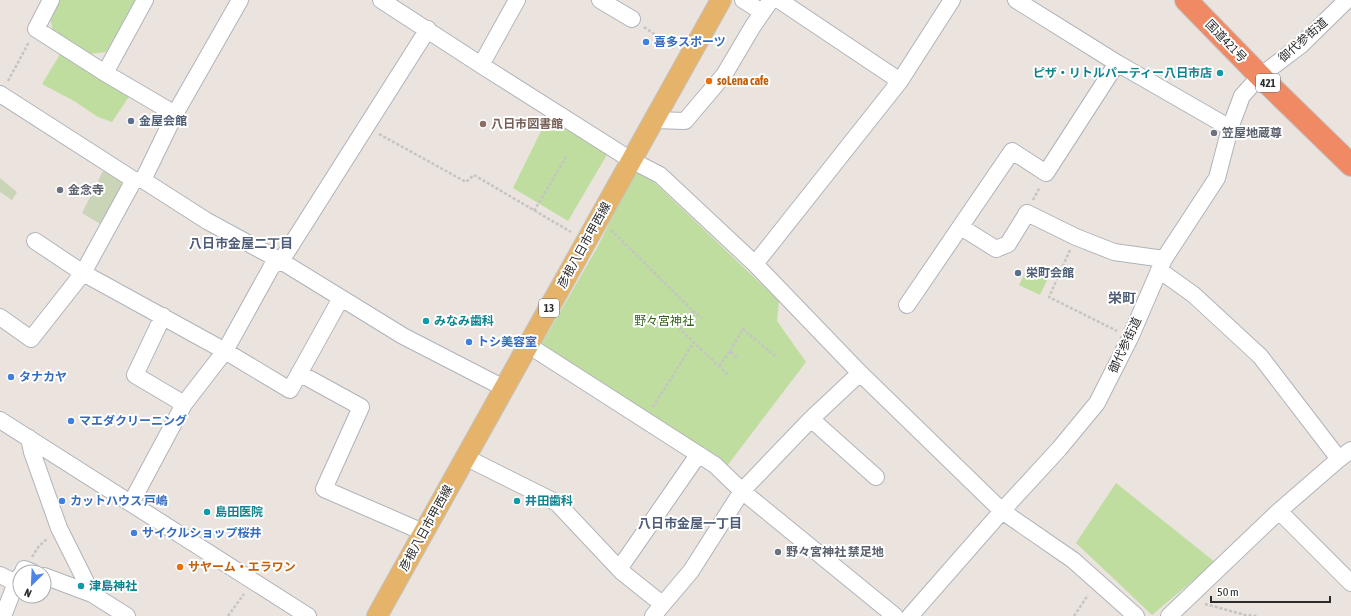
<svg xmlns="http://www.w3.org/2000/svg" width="1351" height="616" font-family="'Asap Condensed','Noto Sans JP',sans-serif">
<rect width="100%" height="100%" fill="#ebe4de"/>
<path fill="#bfdd9f" d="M59,0H136L106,52L90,54L53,31L50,18Z
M62,51L130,95L112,122L98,117L74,101L42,84Z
M547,119L608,153L568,221L513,188Z
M637,166L779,301L777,321L806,362L724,470L537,352L598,246Z
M1029,266L1049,276L1040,295L1019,285Z
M1116,483L1215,562L1152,615L1076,543Z"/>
<path fill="#cad4b7" d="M103,171L125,184L102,225L82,213Z
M0,178L17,192L12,200L0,192Z"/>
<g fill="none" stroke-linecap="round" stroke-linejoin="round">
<g stroke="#afb3ba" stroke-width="18">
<path id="minor" d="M51,0L36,29L105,73L175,114
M381,0L481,65L631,160L660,175L755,264L860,373L1002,511L1073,560L1136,616
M600,0L632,19
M743,0L762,12
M779,0L900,81
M1016,0L1117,63L1230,128
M481,65L517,0
M105,73L145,0
M0,94L134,180H143L207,221L281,261L403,336L504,388
M654,120L685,121L724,75L753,26L771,0
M143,180L175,114L240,0
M961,227L996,249L1008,244L1027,213L1076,237L1114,252L1164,259
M35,241L83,273L225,351L290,390L341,298
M755,264L900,81L952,0
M1159,270L1194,295L1260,356L1339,459
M907,305L1012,151L1046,173L1117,63
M163,316L135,375L184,404
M0,317L31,339L83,273L134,180
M528,345L715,465L742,491L895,616
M299,373L361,407L324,489L423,532
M811,419L876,477
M0,420L308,616
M29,438L32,452L59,528L92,594
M465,457L557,503L622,572L662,604
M131,503L184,404L225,351L272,266L281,261L428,29
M1279,511L1351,583
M619,569L698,455
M23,572L24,569L32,572
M0,575L16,583
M44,576L92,594L127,616
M3,616L16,583L20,576
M653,616L691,571L742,491L811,419L860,373
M910,616L1002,511L1059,449L1097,403L1130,338L1164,259L1217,178L1230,128L1242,96L1260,76L1301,45L1347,0
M1169,616L1279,511L1339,459L1351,450"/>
</g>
<g stroke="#c4c4c4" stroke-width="22">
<path id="major" d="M377,616L721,0"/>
</g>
<g stroke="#c4c4c4" stroke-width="24">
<path id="highway" d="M1186,0L1264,80L1351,165"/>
</g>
<path stroke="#c4c4c4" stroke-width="2.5" stroke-dasharray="3 2" stroke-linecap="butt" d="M644,27L674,48
M8,81L29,42
M379,134L466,182L474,175L571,232
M1033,200L1040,187
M534,211L566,157
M611,230L693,311L702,318
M1070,250L1049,297L1117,331
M693,311L680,329L729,376
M730,351L743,329L775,356
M719,366L730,351L737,358
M653,407L694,342
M32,557L39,546L48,538
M1205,604L1245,615L1257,616
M228,616L244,594
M1074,616L1088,595"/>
<use href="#minor" stroke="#fff" stroke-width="16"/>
<use href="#major" stroke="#e5b46a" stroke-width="20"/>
<use href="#highway" stroke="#f08a64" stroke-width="22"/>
</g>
<g fill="#3f7fe0" stroke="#fff" stroke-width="1.5">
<circle cx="646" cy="42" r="4"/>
<circle cx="469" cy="342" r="4"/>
<circle cx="11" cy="377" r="4"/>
<circle cx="71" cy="421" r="4"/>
<circle cx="62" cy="501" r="4"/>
<circle cx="134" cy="533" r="4"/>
</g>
<g fill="#0f9aa8" stroke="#fff" stroke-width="1.5">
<circle cx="1220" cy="73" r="4"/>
<circle cx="426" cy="321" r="4"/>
<circle cx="517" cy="501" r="4"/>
<circle cx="207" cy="512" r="4"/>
<circle cx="81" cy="586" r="4"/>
</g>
<g fill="#e8710a" stroke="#fff" stroke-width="1.5">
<circle cx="709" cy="81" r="4"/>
<circle cx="180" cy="567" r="4"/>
</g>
<g fill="#5c6f8a" stroke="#fff" stroke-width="1.5">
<circle cx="131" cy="121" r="4"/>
<circle cx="1018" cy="273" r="4"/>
</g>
<circle fill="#8d6e63" stroke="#fff" stroke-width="1.5" cx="483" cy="124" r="4"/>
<g fill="#6b7280" stroke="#fff" stroke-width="1.5">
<circle cx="1214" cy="133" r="4"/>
<circle cx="60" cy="190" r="4"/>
<circle cx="778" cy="552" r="4"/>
</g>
<g text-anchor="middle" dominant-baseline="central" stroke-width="4" stroke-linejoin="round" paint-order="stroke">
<g fill="#fff" stroke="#6b6b6b" stroke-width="1">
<rect x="1256" y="74" width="24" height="18" rx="3"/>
<rect x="539" y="299" width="20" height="18" rx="3"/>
</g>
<g font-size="11" font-weight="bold" fill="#2b2b2b">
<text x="1268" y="83">421</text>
<text x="549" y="308">13</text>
</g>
<g font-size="12" fill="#2b2b2b" stroke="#fff">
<text transform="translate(1303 40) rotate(-41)">御代参街道</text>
<text transform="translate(1226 41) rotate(46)">国道421号</text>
<text transform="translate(584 245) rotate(-61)">彦根八日市甲西線</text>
<text transform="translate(1125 345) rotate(-65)">御代参街道</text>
<text transform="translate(426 528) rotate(-61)">彦根八日市甲西線</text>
</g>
<g font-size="12" font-weight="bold" fill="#366cbe" stroke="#fff" text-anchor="start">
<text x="654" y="42">喜多スポーツ</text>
<text x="477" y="342">トシ美容室</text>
<text x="19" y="377">タナカヤ</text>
<text x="79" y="421">マエダクリーニング</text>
<text x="70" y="501">カットハウス 戸嶋</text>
<text x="142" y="533">サイクルショップ桜井</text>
</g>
<g font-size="12" font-weight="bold" fill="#0d838f" stroke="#fff" text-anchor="start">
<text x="1212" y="73" text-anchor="end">ピザ・リトルパーティー八日市店</text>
<text x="434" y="321">みなみ歯科</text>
<text x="525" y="501">井田歯科</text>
<text x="215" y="512">島田医院</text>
<text x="89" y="586">津島神社</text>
</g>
<g font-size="12" font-weight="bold" fill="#c56008" stroke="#fff" text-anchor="start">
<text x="717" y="81">soLena cafe</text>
<text x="188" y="567">サヤーム・エラワン</text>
</g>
<g font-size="12" font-weight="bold" fill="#4e5e75" stroke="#fff" text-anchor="start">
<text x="139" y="121">金屋会館</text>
<text x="1026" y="273">栄町会館</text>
</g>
<g font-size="12" font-weight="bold" fill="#785e54" stroke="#fff" text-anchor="start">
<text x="491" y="124">八日市図書館</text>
</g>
<g font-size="12" font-weight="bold" fill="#5b616d" stroke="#fff" text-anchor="start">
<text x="1222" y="133">笠屋地蔵尊</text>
<text x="68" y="190">金念寺</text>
<text x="786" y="552">野々宮神社 禁足地</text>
</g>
<g font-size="12" fill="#396221" stroke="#fff">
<text x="664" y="321">野々宮神社</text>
</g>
<g font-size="13" font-weight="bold" fill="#4f5d78" stroke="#fff">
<text x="241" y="243">八日市金屋二丁目</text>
<text x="690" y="523">八日市金屋一丁目</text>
</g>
<g font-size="14" font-weight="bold" fill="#4f5d78" stroke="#fff">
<text x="1122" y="298">栄町</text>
</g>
</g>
<g transform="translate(32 584) rotate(204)"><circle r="19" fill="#ffffff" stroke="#aaaaaa"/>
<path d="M0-3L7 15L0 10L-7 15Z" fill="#4c84ea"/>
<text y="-6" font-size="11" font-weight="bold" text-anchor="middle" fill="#2b2b2b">N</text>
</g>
<path d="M1211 596v6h119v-6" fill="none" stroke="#2b2b2b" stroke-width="2"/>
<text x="1217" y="596" font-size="12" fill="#2b2b2b" stroke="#ffffff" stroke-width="3" paint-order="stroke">50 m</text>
</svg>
